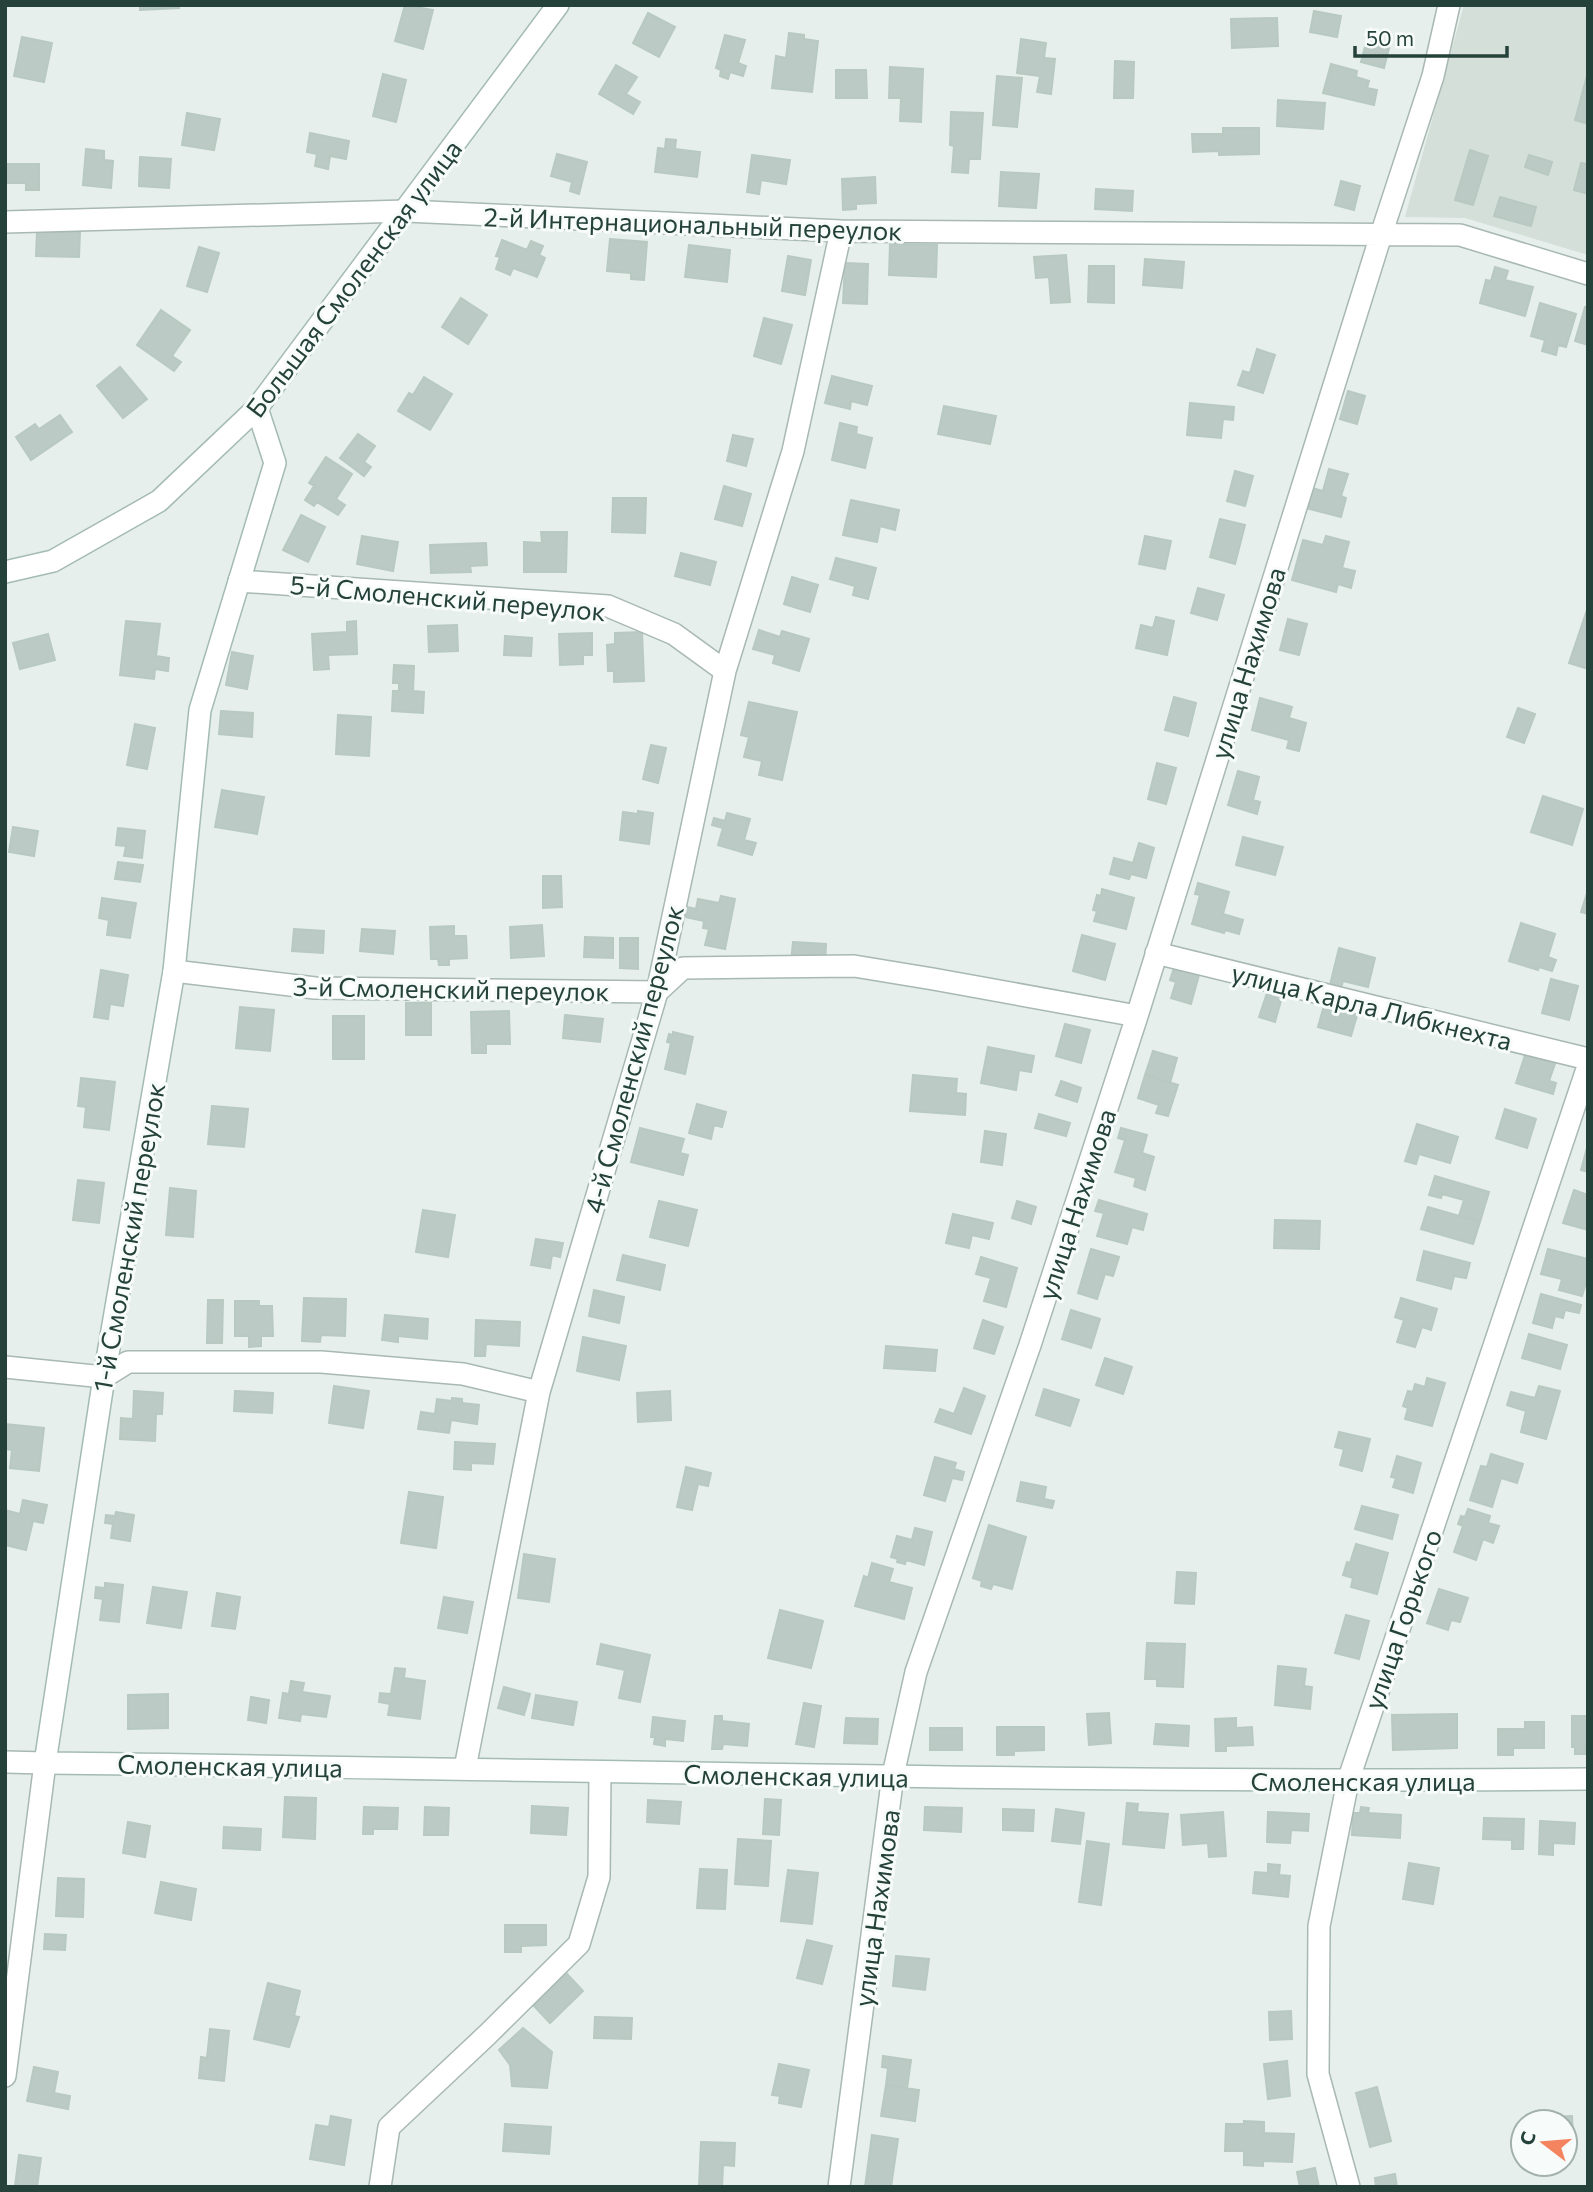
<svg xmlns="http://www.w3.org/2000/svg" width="1593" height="2192" font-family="Commissioner,sans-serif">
<rect width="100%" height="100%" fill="#e6efeb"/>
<path fill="#d4dfda" d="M1464,5H1588V255L1465,218L1405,217Z"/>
<path fill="#bbcac4" stroke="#b8c9c2" stroke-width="2" d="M140,5H179V8L140,10Z
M405,5L433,10L423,49L395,41Z
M1314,11L1341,16L1337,37L1310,32Z
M648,13L675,27L659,57L633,43Z
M1277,18L1278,46L1232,48L1231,19Z
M789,33L804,35V39L818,41L812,92L772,88L776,56L786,58Z
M725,35L745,40L738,63L746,66L743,76L730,72L728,79L720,76L721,70L716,68Z
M22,37L52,43L44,82L14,76Z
M1021,39L1046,43L1044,58L1055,59L1051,94L1037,92L1040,76L1017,73Z
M1366,43L1389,48L1384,68L1361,62Z
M1115,61L1134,62L1133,98H1114Z
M1331,64L1357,71L1356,77L1369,81L1367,88L1377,90L1374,105L1323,93Z
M616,65L637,77L626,94L640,102L633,114L599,94Z
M890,67L923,69L921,122L900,121L901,98H889Z
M836,70H866L867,98H836Z
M1588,72V124L1575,120Z
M383,74L406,80L396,122L373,116Z
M997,76L1022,78L1017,127L993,125Z
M1278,100L1325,103L1323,129L1277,126Z
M951,112L983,113L980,159H969L968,173L952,172L954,146L950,145Z
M187,113L220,119L214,150L182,145Z
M1223,128H1259V154L1219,155V151L1193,152L1192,134H1223Z
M310,133L349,141L346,159L330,156L328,169L315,166L317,154L307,152Z
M666,139L676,140L675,149L700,152L697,177L655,172L658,148L665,149Z
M86,149L104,151V160L113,161L111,188L83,185Z
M1470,150L1488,156L1473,205L1455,200Z
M557,154L587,162L579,194L570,191L572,182L551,176Z
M752,155L790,160L786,184L761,180L759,194L747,192Z
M1529,155L1552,162L1548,175L1525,167Z
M140,157L171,159L169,188L139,186Z
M1581,163L1588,164V194L1574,190Z
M5,164H39V190H26V183H5Z
M1001,172L1039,174L1036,208L999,206Z
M875,177L876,203L856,204V209L843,210L842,179Z
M1341,181L1360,186L1354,210L1335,205Z
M1096,189L1133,191L1132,211L1095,209Z
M1500,197L1536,207L1531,226L1494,216Z
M37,231L80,232L79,257L36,256Z
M610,239L647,242L644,280L631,279V273L607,271Z
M502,240L527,250L531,241L543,246L539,255L545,258L537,277L513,268L510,275L496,269L500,257L496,256Z
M890,244L937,245L936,277L889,275Z
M689,245L730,250L727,282L685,277Z
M199,247L219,253L207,292L187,286Z
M1066,255L1070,302L1051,303L1049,277L1036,278L1034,257Z
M788,256L811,260L805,295L782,291Z
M1145,259L1184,262L1182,288L1143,285Z
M845,263L868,264L867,304L843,303Z
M1089,266H1114V303L1088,302Z
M1495,267L1508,271L1505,280L1533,287L1525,316L1480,303L1486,280L1491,281Z
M461,298L487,315L468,344L442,327Z
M1540,303L1576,314L1566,347L1558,345L1556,355L1542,351L1545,340L1531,336Z
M1585,307L1588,308V345L1575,341Z
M161,310L190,330L172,356L181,362L174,371L137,345Z
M764,318L792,325L781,364L754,356Z
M1257,349L1275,355L1263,393L1238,385L1243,371L1250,373Z
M120,367L147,399L123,418L97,386Z
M832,376L872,386L867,405L851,401L850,409L825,403Z
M424,377L452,394L430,430L398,411L409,393L413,395Z
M1348,391L1365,396L1357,424L1340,419Z
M1190,403L1234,407L1233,420L1223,419L1221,438L1187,435Z
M944,406L996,416L990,444L938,434Z
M60,415L72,432L31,460L16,437L35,424L39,429Z
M840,423L857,427L856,434L872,438L865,468L832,460Z
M358,434L375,446L364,462L371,467L364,476L340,458Z
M733,435L753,439L746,466L727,461Z
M326,457L352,474L336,499L345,505L338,515L317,502L314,506L305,500L314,486L309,483Z
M1329,469L1348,474L1341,496L1346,498L1341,517L1306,508L1312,488L1323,491Z
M1235,471L1253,476L1245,506L1227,501Z
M724,486L751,494L742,526L715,519Z
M613,498H646L645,533L612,532Z
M851,500L899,510L895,530L880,526L877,542L843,535Z
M301,515L325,527L308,562L283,550Z
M1220,519L1245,525L1235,564L1210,557Z
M541,532H567L566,572H524V542L542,543Z
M362,536L398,542L393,571L357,564Z
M1145,536L1171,541L1165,569L1139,564Z
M1326,536L1349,542L1342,568L1355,571L1351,588L1338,584L1336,592L1292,580L1303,540L1323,545Z
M486,543L487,565L470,566L471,572L431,573L430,545Z
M681,553L716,562L710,585L675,576Z
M836,558L876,568L868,599L853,595L855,586L830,579Z
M792,577L818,585L810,612L784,604Z
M1198,588L1224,595L1217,620L1191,613Z
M1588,607V669L1569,663Z
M1156,617L1174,621L1167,655L1136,648L1141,625L1153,628Z
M1288,619L1307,624L1299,655L1280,650Z
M126,621L160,624L156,656L169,658L168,671L155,669L154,679L120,675Z
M356,621L357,654L328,655L329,669L314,670L312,634L347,632V622Z
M457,625L458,651L429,652L428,626Z
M759,630L780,637L782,631L809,639L799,671L773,663L775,655L753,649Z
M642,632L644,681L614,682V671H608L607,645L615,644V633Z
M592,633V655H583V664L560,665L559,634Z
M48,634L55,660L20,669L13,643Z
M505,636L532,638L531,656L504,655Z
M232,652L253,656L247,689L226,685Z
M394,665L414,666L413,691L424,692L423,713L392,711L393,691H399V683H393Z
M1174,697L1196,703L1188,736L1165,730Z
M1260,698L1292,707L1289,718L1306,723L1299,751L1287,748L1289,740L1252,730Z
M749,702L797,712L782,780L759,775L762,761L744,757L749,737L741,735Z
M1518,708L1535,714L1524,743L1507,737Z
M221,711L253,713L252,737L219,734Z
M338,715L371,717L369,756L336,754Z
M135,724L155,728L147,769L127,765Z
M651,745L666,748L658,783L643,779Z
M1157,763L1176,768L1166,804L1148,799Z
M1238,771L1259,777L1253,800L1260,802L1257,814L1228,805Z
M222,790L264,797L257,834L215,827Z
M1543,796L1583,809L1572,845L1531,832Z
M638,811L653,813L649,844L620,840L623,812L638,814Z
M727,813L750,819L744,840L756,843L752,855L718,845L723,828L712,825L714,818L725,821Z
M13,827L38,831L34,856L9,852Z
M118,828L145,831L142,858L124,856L126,846L116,845Z
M1243,837L1283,847L1275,875L1236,865Z
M1139,843L1154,848L1146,878L1131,874L1129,879L1110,874L1114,858L1133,863Z
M118,862L143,865L140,882L115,879Z
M543,876H561L562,907L543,908Z
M1198,883L1229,892L1223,914L1243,920L1239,934L1225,930L1224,933L1192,924L1200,895L1195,894Z
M1102,889L1134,898L1126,929L1094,921L1097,911L1093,910L1097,895L1101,896Z
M1588,890V914L1581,912Z
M721,896L735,899L725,949L705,945L709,929L703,928L704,921L685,917L687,907L696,909L698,899L719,903Z
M102,898L136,903L130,938L107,935L109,920L99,918Z
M1521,923L1555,934L1548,957L1556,960L1552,971L1539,967L1538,970L1509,961Z
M542,925L544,956L511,958L510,927Z
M454,926V936H466L467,958L449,959V965H439L438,959H431L430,927Z
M294,929L324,931L323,953L292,951Z
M362,929L395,931L393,954L360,951Z
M1082,935L1115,944L1105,980L1073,971Z
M585,937L613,938V958L584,957Z
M620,938H638V969L620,968Z
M793,942L826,944L825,964L791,962Z
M1339,948L1375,958L1368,987L1343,981L1341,988L1330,985Z
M1174,968L1199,975L1191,1004L1171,998L1176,982L1170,980Z
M101,970L128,975L123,1006L110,1004L108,1019L94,1017Z
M1551,979L1578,986L1569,1020L1542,1013Z
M1267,993L1282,997L1275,1022L1259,1017Z
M1325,1002L1358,1012L1351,1036L1318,1027Z
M406,1003H431V1035H406Z
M240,1007L274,1010L270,1051L236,1048Z
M509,1011L510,1044H486V1053H472L471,1012Z
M565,1015L603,1019L600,1042L563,1038Z
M333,1016H364V1059H333Z
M1065,1024L1090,1030L1081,1063L1056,1056Z
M673,1032L693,1037L685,1074L665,1069L671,1043L667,1042L669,1034L673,1035Z
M988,1047L1034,1056L1031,1072L1019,1070L1016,1090L981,1083Z
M1153,1051L1177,1058L1170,1083L1145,1075Z
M1526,1052L1556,1061L1549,1081L1556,1083L1553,1094L1516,1083Z
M913,1075L957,1079L956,1093L966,1094L965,1115L910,1111Z
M1145,1075L1178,1085L1168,1116L1156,1113L1159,1105L1138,1098Z
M81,1078L115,1082L109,1130L84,1127L86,1107L78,1106Z
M1061,1081L1081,1088L1077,1102L1056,1095Z
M697,1104L726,1112L722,1127L714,1125L711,1139L689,1133Z
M212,1106L248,1109L244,1147L208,1144Z
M1505,1109L1536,1119L1527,1148L1496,1138Z
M1039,1114L1070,1123L1066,1136L1035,1128Z
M1417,1124L1458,1137L1450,1163L1419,1154L1416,1164L1405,1161Z
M640,1128L684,1139L680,1153L688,1155L683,1175L631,1162Z
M1121,1128L1147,1135L1142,1153L1154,1157L1145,1190L1134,1186L1136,1178L1115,1172L1125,1140L1118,1138Z
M985,1131L1006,1134L1002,1165L981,1162Z
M1588,1144V1172L1581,1170Z
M1435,1176L1489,1192L1480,1222L1459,1216L1464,1200L1442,1194L1441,1198L1429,1195Z
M78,1180L104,1183L99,1223L73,1220Z
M170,1188L196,1191L193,1237L166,1235Z
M1574,1190L1588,1195V1230L1563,1223Z
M1099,1200L1147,1214L1143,1230L1132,1227L1127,1244L1097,1236L1104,1213L1095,1211Z
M659,1201L697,1210L688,1246L650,1237Z
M1017,1201L1036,1207L1031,1224L1012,1218Z
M1428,1207L1480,1222L1473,1244L1421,1229Z
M423,1210L455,1215L448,1257L416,1252Z
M953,1214L993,1223L989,1239L972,1235L969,1248L946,1243Z
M1275,1220L1320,1221L1319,1249L1274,1248Z
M536,1239L563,1243L560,1257L552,1255L550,1268L531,1265Z
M1091,1249L1119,1257L1113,1276L1105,1274L1097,1299L1078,1293Z
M1548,1249L1588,1259V1276L1582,1296L1559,1290L1562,1279L1541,1274Z
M1424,1251L1470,1263L1466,1278L1454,1276L1451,1289L1417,1280Z
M623,1255L665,1265L660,1290L617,1280Z
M981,1257L1017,1268L1006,1307L984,1301L991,1278L976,1274Z
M594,1290L624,1297L619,1323L589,1316Z
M1541,1294L1581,1305L1579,1313L1565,1310L1563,1318L1555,1316L1552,1328L1533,1323Z
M304,1298L346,1299L345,1336L321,1335L320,1342L302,1341Z
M1401,1298L1437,1309L1431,1330L1422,1327L1415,1347L1397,1342L1404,1320L1395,1317Z
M208,1300H223L222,1343H207Z
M235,1301H259V1306H272L273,1336H261V1346L249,1347V1336H235Z
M1071,1310L1100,1319L1091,1348L1062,1339Z
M385,1315L428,1319L427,1339L398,1336V1342L382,1340Z
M476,1320L520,1322L519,1346L486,1344L485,1356H475Z
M983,1320L1003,1327L994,1354L974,1348Z
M1529,1334L1567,1345L1560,1369L1522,1358Z
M583,1337L626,1346L619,1380L577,1371Z
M886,1346L937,1350L935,1371L884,1368Z
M1105,1358L1132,1367L1123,1394L1096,1385Z
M1427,1378L1445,1383L1432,1426L1405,1419L1408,1408L1403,1406L1408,1391L1413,1392L1415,1384L1425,1387Z
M334,1386L369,1391L363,1428L329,1423Z
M1539,1386L1560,1391L1546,1439L1521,1432L1526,1411L1507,1405L1511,1392L1535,1398Z
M964,1388L985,1396L971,1434L935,1422L940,1409L954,1414Z
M1044,1389L1079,1400L1070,1426L1036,1415Z
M134,1391L163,1393L162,1414H156L155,1441L120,1439L121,1418L133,1419Z
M235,1391L273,1393L272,1413L234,1411Z
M670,1391L671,1420L638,1422L637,1393Z
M452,1398L462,1399V1403L479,1405L477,1424L451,1420L449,1433L418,1429L421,1412L435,1414L437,1399L452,1401Z
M5,1424L44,1428L39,1471L10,1468L12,1450L5,1449Z
M1339,1432L1370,1439L1362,1471L1340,1465L1344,1449L1335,1447Z
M455,1442L495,1444L493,1464L471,1463V1470L454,1469Z
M1491,1454L1523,1464L1517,1483L1501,1478L1492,1507L1470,1500L1481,1466L1487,1467Z
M1397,1456L1421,1463L1413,1493L1393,1487L1396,1478L1391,1477Z
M935,1457L956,1463L954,1469L964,1472L962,1480L952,1478L945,1501L924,1495Z
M686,1467L711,1473L708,1486L698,1484L692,1510L677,1507Z
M1021,1482L1046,1487L1044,1499L1054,1501L1052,1508L1017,1501Z
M409,1492L443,1497L436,1548L401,1543Z
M23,1500L47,1505L43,1523L33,1521L26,1550L5,1545V1510L20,1514Z
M1362,1506L1398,1515L1392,1539L1355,1529Z
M1468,1509L1490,1516L1488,1523L1499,1526L1493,1543L1483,1539L1476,1560L1454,1552L1463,1526L1458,1524L1461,1516L1465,1517Z
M116,1512L134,1515L130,1541L111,1538L113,1524L105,1523L106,1515L115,1516Z
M989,1525L1026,1537L1012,1589L993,1584L991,1589L981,1586L982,1581L973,1578Z
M915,1528L932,1532L924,1565L906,1560L905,1564L897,1562L898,1559L891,1557L897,1536L912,1540Z
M1356,1544L1388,1553L1377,1594L1351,1587L1353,1578L1343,1575L1347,1562L1350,1563Z
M524,1554L555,1559L549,1602L518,1598Z
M872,1563L893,1569L889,1582L912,1588L904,1619L855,1606L864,1576L868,1578Z
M1177,1572L1196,1573L1194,1604L1175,1603Z
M105,1583L123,1585L119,1622L100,1620L103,1599L95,1598L96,1587L105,1588Z
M153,1587L187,1592L181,1628L147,1623Z
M1439,1589L1468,1598L1460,1622L1451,1620L1448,1630L1427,1623Z
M217,1593L240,1597L235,1629L212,1626Z
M444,1597L473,1602L467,1633L438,1628Z
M780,1610L823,1621L811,1668L768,1658Z
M1346,1615L1369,1621L1359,1659L1335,1653Z
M1147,1643L1185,1644L1183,1687L1157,1686V1679H1145Z
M601,1644L650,1655L640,1702L619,1698L625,1670L597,1664Z
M1278,1666L1306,1669L1304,1686L1312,1687L1310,1709L1275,1705Z
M395,1668L405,1669L404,1678L425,1681L420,1719L388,1715L390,1704L379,1702L380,1693L391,1694Z
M291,1681L304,1683L302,1692L330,1696L326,1717L301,1714L300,1721L279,1718L283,1693L289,1694Z
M504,1687L530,1694L524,1715L498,1708Z
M168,1694V1728L128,1729V1695Z
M536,1695L577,1702L573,1725L532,1718Z
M251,1697L269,1700L266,1723L248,1720Z
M804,1703L821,1706L814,1747L796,1744Z
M1109,1713L1111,1743L1089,1745L1087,1714Z
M1457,1714V1748L1393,1750L1392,1715Z
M715,1716H722V1721L749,1724L747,1746L723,1744L722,1749H712Z
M1572,1716H1588V1747H1585V1754H1575V1747H1572Z
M653,1717L685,1721L683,1741L665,1739V1746L654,1744L655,1737H651Z
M846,1718L878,1719L877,1744L844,1743Z
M1236,1718V1728L1252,1727L1253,1745L1226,1746V1751H1216L1215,1719Z
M1525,1722H1544V1748H1513V1755H1498V1729H1525Z
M1156,1724L1189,1726L1188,1746L1154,1744Z
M997,1727H1044V1750L1014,1751V1755H997Z
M930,1728H962V1750H930Z
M285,1797L316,1798L315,1839L283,1837Z
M765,1799L781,1800L779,1835L763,1834Z
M648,1800L681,1802L679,1824L647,1822Z
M1127,1803L1138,1804L1137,1812L1168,1814L1164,1848L1123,1844Z
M532,1806L568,1808L566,1835L531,1833Z
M364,1807L398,1808L397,1829H373V1834H363Z
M425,1807L449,1808L448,1835H424Z
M925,1807L962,1808L961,1832L924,1830Z
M1361,1807L1369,1808L1368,1813L1401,1815L1400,1838L1352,1835L1353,1813H1360Z
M1003,1809L1034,1810L1033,1831L1003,1830Z
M1056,1809L1084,1813L1080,1844L1052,1841Z
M1223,1812L1226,1856L1209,1857L1208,1843L1183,1845L1181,1815Z
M1268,1812L1309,1814L1308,1831L1291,1830L1290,1843L1267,1842Z
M1484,1818L1524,1819L1523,1849H1512V1840L1483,1839Z
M1540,1821L1575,1823L1574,1844L1553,1843V1855L1539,1854Z
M128,1822L150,1826L145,1857L123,1853Z
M224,1827L261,1829L260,1850L223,1848Z
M738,1839L771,1841L768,1886L735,1884Z
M1087,1841L1109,1844L1101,1905L1079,1902Z
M1409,1863L1439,1868L1433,1904L1403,1899Z
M1268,1864L1280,1865L1279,1875L1290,1876L1288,1897L1253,1893L1255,1872L1268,1873Z
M700,1869L727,1870L725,1909L697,1908Z
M788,1870L818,1873L812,1924L781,1921Z
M58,1878L84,1879L83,1917L56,1916Z
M161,1882L196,1889L191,1920L155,1913Z
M505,1925H546V1945L521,1946V1952H505Z
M45,1934L66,1935L65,1950L44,1949Z
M807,1940L832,1946L822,1984L797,1978Z
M896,1956L929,1959L925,1990L893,1986Z
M567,1974L583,1991L550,2023L534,2006Z
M268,1983L300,1991L294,2016L299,2017L289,2047L254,2039Z
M1291,2011L1292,2039L1270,2040L1269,2012Z
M595,2017L632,2018L631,2039L594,2038Z
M523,2028L552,2052L547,2088L512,2086L510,2065L499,2050Z
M210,2029L229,2031L224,2081L199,2078L201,2057L207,2058Z
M883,2056L911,2060L907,2088L886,2085L888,2068L882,2067Z
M1287,2061L1290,2096L1268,2099L1264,2064Z
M779,2064L809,2070L801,2107L779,2103L780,2096L772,2095Z
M34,2067L58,2072L54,2093L70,2096L68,2109L27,2101Z
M886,2085L919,2090L915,2121L881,2116Z
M1377,2087L1391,2141L1370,2147L1356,2093Z
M1533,2112H1546V2117L1572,2116L1573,2138L1565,2139V2122H1533Z
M331,2116L351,2120L344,2165L310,2159L316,2125L329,2127Z
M1244,2121L1264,2122V2133L1294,2134L1292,2162L1263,2161V2166L1244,2165V2151H1225L1226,2124H1244Z
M505,2124L551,2127L549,2154L503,2151Z
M872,2135L898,2139L891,2187H865Z
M701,2142L735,2143L734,2166L723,2165L722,2187L699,2186Z
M19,2155L41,2158L37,2187L15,2186Z
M1315,2168L1319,2187H1300L1297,2172Z
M1395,2174L1397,2187H1376L1375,2178Z"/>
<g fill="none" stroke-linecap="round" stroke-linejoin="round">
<g stroke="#a8b8b2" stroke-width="24">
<path id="street" d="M5,222L406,211L841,231L1460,235L1588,274
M239,581L608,606L674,634L725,671
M1156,953L1588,1059
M174,971L315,988L657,992L683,968L854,966L933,979L1137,1016
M5,1367L104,1377L128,1362H321L463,1374L539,1392
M5,1762L45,1763L5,2076
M465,1768L539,1392L657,992L725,671L793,451L841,231
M380,2187L389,2127L487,2035L579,1944L599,1877L600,1773
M839,2187L893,1775L916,1672L1030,1345L1137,1016L1381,235L1433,76L1449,5
M1349,2187L1318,2074L1319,1926L1348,1781L1588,1066"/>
</g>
<g stroke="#a4bbb3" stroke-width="24">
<path id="secondary" d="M257,408L275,463L200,710L174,971L104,1377L45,1763C559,1769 1074,1784 1588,1779
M5,572L53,561L159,501L257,408L558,5"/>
</g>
<use href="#street" stroke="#fff" stroke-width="21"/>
<use href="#secondary" stroke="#fff" stroke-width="21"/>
</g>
<g text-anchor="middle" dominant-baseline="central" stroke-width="6" stroke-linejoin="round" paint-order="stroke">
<g font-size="26" fill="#24423a" stroke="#f7fbf9">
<text transform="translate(693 223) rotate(2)">2-й Интернациональный переулок</text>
<text transform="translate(353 278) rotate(-53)">Большая Смоленская улица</text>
<text transform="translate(448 597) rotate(5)">5-й Смоленский переулок</text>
<text transform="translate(1247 663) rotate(-73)">улица Нахимова</text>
<text transform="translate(451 988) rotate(1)">3-й Смоленский переулок</text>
<text transform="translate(1372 1006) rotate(14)">улица Карла Либкнехта</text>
<text transform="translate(633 1059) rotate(-75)">4-й Смоленский переулок</text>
<text transform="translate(1076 1204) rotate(-72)">улица Нахимова</text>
<text transform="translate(128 1237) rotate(-80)">1-й Смоленский переулок</text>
<text transform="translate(1402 1619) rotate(-71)">улица Горького</text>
<text transform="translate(230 1765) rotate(1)">Смоленская улица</text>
<text transform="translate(796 1775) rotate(1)">Смоленская улица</text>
<text x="1363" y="1780">Смоленская улица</text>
<text transform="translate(876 1908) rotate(-82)">улица Нахимова</text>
</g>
</g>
<rect width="1593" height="2192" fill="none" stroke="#24423a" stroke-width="14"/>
<g transform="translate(1544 2143) rotate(286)"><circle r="33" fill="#f7fbf9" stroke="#a3b1ad" stroke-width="2"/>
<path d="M0-5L12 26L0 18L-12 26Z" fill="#f4845f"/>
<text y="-10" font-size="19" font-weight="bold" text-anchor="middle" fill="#24423a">С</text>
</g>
<path d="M1355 46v10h152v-10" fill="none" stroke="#24423a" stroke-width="3.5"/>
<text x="1366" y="46" font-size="21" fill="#24423a" stroke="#f7fbf9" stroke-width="5" paint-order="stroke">50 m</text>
</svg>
